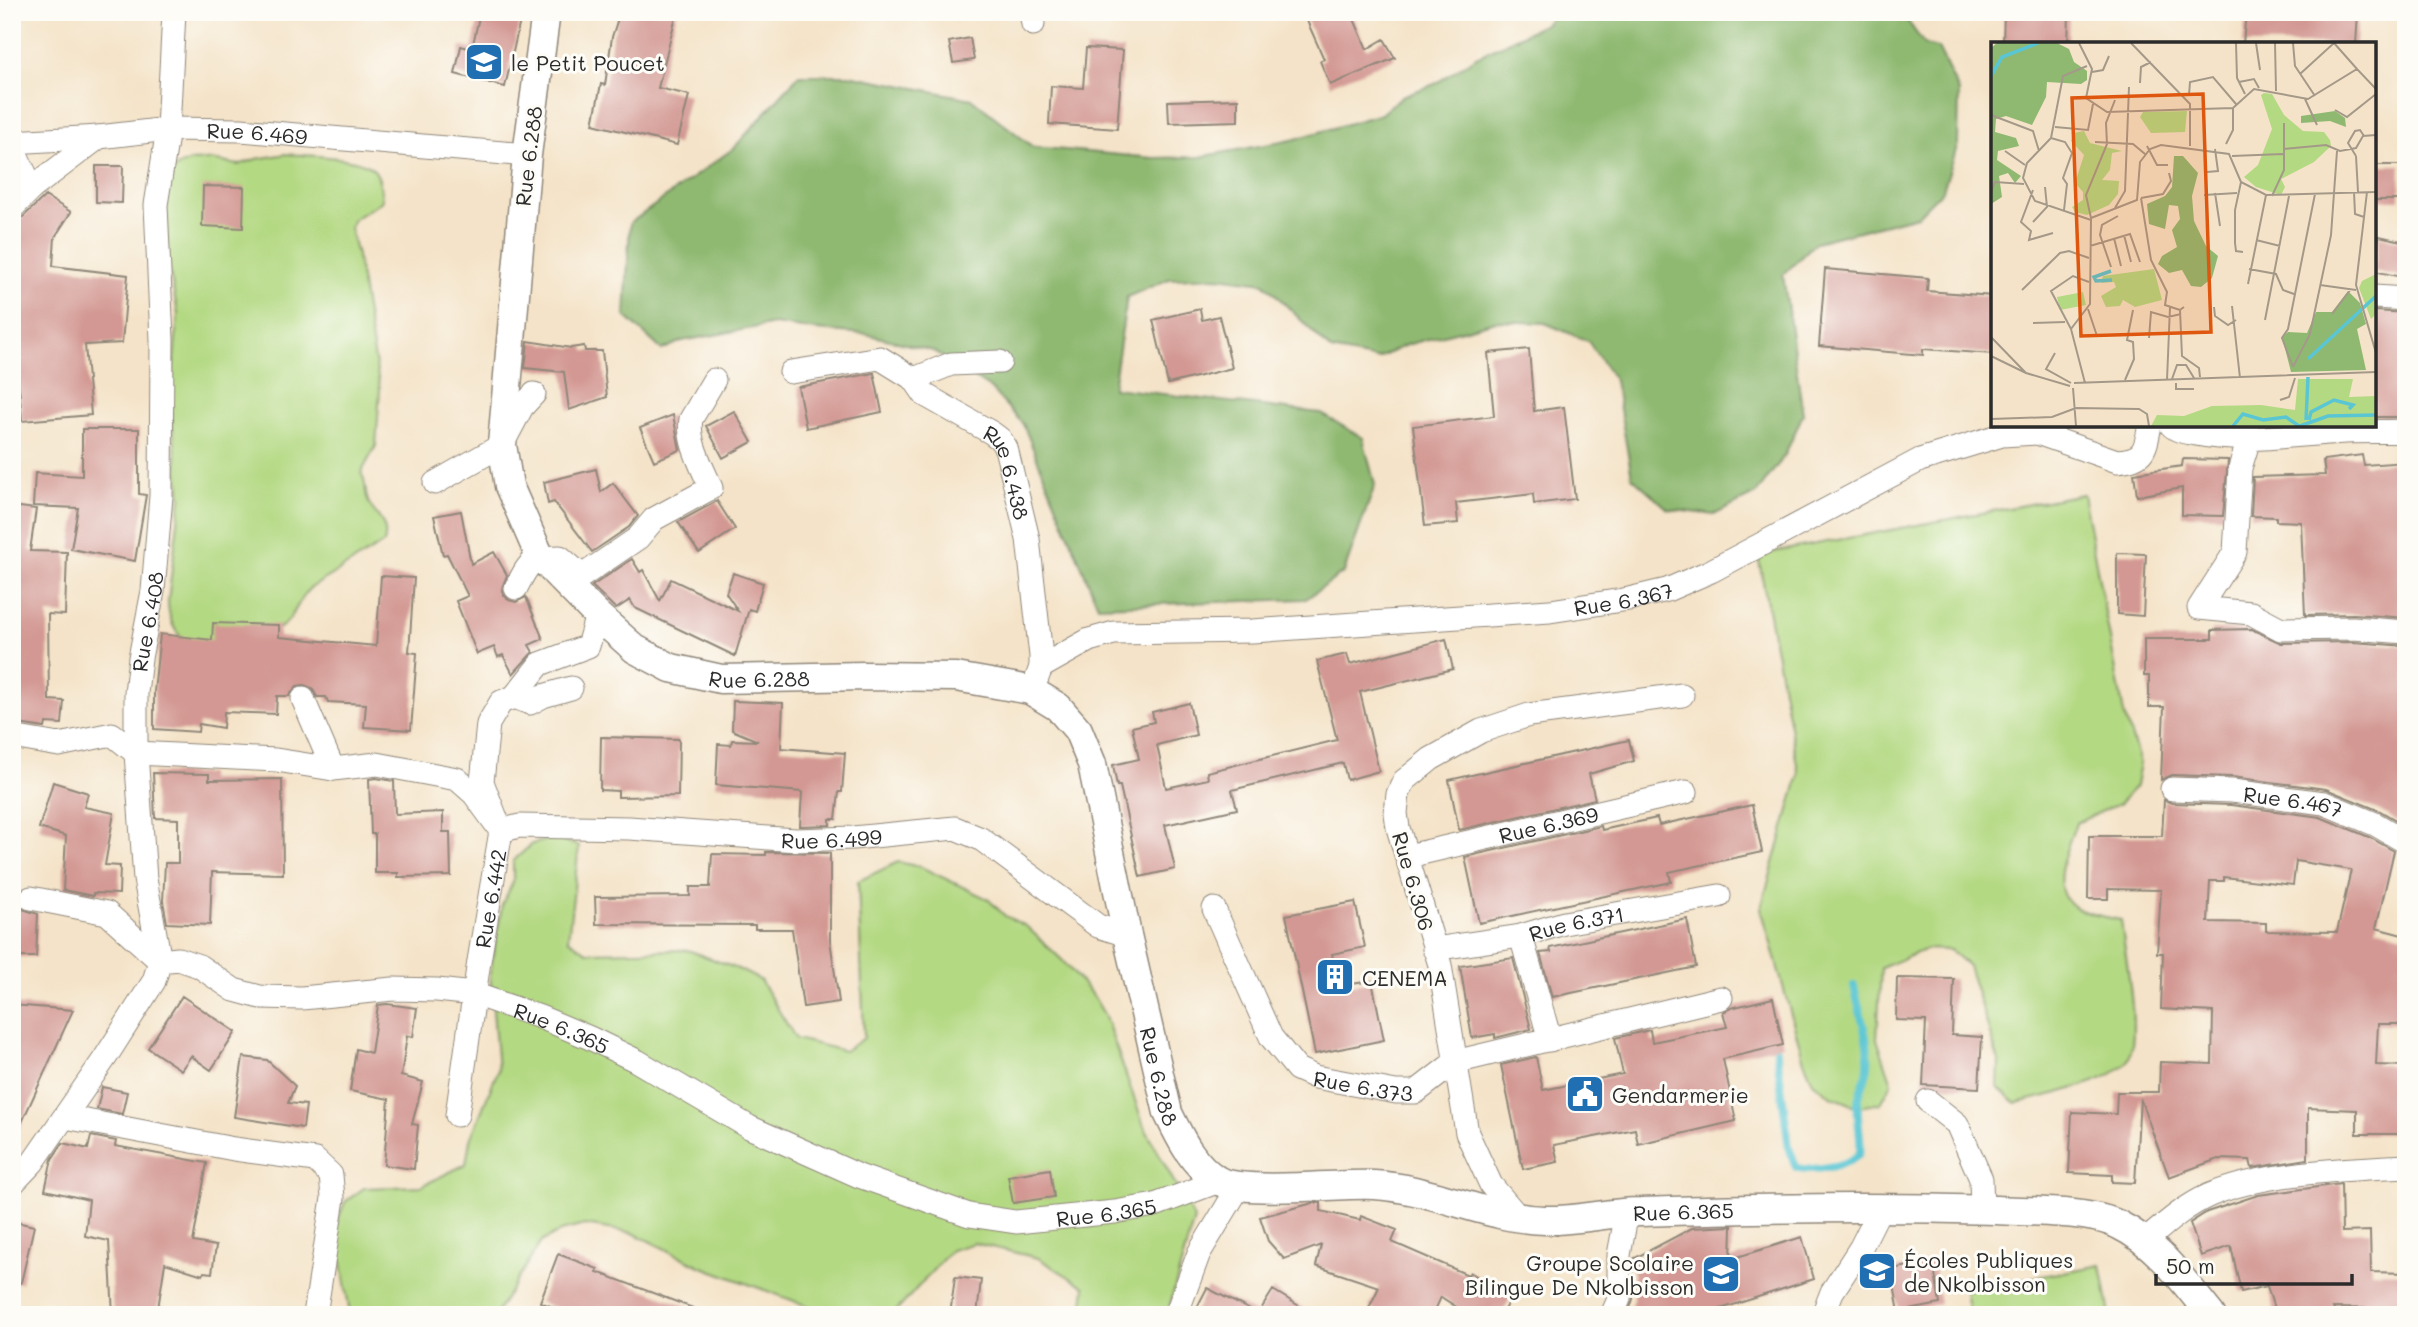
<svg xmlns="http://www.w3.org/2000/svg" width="2418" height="1327" font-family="Mali,sans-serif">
<rect width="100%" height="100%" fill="#fdfcf7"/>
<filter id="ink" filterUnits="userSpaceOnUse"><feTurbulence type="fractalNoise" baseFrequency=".0143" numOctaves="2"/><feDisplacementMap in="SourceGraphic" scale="14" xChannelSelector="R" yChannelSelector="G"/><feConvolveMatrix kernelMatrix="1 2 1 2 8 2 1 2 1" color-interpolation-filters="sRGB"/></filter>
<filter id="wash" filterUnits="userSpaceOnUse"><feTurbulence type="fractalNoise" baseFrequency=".00686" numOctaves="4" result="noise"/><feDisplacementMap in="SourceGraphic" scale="28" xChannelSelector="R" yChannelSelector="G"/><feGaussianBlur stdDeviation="1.57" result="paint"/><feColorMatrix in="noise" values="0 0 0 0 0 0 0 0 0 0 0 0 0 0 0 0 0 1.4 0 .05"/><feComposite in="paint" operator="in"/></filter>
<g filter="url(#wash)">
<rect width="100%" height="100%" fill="#f4e3c8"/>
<path fill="#b4d983" stroke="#708257" stroke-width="2" d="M286,154C306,156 359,156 373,169C381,177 381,191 382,201L354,219L350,227L357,256L380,389L376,446L361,473C367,482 364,491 368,501C374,516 390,522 384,543L309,589C299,599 295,615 285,624C258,649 219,642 186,642C173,631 168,618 168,601L181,498L170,402L178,314L168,262L165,187L171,172L180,165L191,161L211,160L239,165L256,159Z
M2083,494L2124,714L2140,763L2136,786L2119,804L2076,823C2067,849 2045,892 2078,909C2090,915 2107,917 2121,920C2124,950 2143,1041 2126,1063C2111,1083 2041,1097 2016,1103L1998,1088L1999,1062L1968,966L1950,950L1926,949L1881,968L1877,1039L1892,1083L1881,1103L1858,1107L1833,1097L1813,1082L1804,1061L1761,908L1799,775L1758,555Z
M555,838L579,846L568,939L587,952L688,950L738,969L760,980L796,1039L844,1051L864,1038L858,881L898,862L921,867L988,899L1005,916L1026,926L1062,960L1094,997L1105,1016L1144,1126L1194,1219L1167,1315H1082L1085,1287L1038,1258L974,1243L951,1250L893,1315H832L700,1266L633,1233L585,1225L561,1231L541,1242L495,1315H350L336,1225L345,1202L364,1188L422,1186L466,1164L470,1140L498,1070L490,974L502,905L513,882V861L532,844Z
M2101,1265L2110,1315H1969L1965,1290Z"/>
<path fill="#8fb971" stroke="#5d724e" stroke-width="2" d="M1557,12H1901L1925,45L1938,48L1959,92L1958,144L1943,190L1917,216L1816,242L1783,275L1803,414L1785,455L1756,494L1714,515L1668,509L1632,477L1615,381L1588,341L1545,323L1496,321L1406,345L1377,359L1331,350L1264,283L1218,277L1169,279L1127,297L1113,388L1320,413L1363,438L1375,485L1344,572L1306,599L1098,606L1023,424L990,388L933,351L866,334L816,330L774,324L682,341L662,350L625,316L630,223L734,148L799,75H849L972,99L1033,147L1153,158L1199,157L1292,140L1381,114L1402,96L1435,84L1476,57L1545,24Z"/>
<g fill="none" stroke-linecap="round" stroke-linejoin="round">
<path stroke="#5ac6d3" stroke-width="8" d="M1775,1038L1789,1148L1796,1167C1808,1173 1857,1165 1860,1151C1862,1138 1856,1117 1858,1102C1859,1090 1867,1079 1868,1066C1870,1042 1859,1010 1854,986"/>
</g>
<g id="blocks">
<path fill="#d39893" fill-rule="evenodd" d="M480,12H522L505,87L455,74L461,46L472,49Z
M620,12H677L658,88L689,95L677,145L593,124L601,84L605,85L612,37Z
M1303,12H1351L1367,49L1384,39L1395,58L1330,85L1320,61L1324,59Z
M2004,12H2069L2068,44H2003Z
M2246,12L2358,13L2356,44H2243Z
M970,38L974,60L953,63L949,42Z
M1086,48L1123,50L1117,129L1049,124L1051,86L1083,88Z
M1238,99V121L1169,123L1168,101Z
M2374,165H2401L2400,200H2374Z
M96,166H123L122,203L96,202Z
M203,186L244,187L243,228L202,226Z
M45,196L71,212L55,237L53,266L128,275L122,343L85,345L91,415L22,421L15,340H12V222L22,218Z
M2379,236L2406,242V278L2374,271Z
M1825,269L1928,278L1927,291L1993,296V354L1923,349V355L1819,346Z
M1200,309L1202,320L1219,316L1232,368L1168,384L1153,320Z
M2374,311L2406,313V417H2374Z
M528,341L571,348L584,346L585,351H602L607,397L569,410L564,372L525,368Z
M1529,349L1534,411L1564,407L1575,499L1534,504L1533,494L1456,503L1458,523L1425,526L1413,426L1494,416L1488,353Z
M874,373L882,412L806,428L798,387Z
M734,411L752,442L723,458L706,426Z
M673,415L680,450L654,461L640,428Z
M82,429H139V494L146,495L135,561L71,549L78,508L33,506L35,473L82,476Z
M2362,455L2364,465L2406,462V618L2354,614L2305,615L2301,522L2276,521V517L2251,516L2253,477L2325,475L2323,460Z
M2183,459L2228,460L2223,516L2182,515V488L2137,496L2134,473L2182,466Z
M596,469L601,492L613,483L638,516L629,527L592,552L554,502L548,504L544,482Z
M717,501L735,529L699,553L678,522Z
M12,506L36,509L30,551L67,552L65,615L48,614L49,700L64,701L62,724L46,723L45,728L12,723Z
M461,511L471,564L494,552L507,575L502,588L504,595L509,600L516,602L526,597L543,639L529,645L533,652L513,674L503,655L498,657L494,647L477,654L456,601L468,596L447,554L443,555L434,516Z
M2117,553L2146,554L2143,616L2117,614Z
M632,559L640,572L643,570L660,601L671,579L738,611L726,593L733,573L763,583L755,611L749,609L735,656L635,608L630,600L616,609L592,586Z
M381,576L414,578L409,652L417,653L411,730L364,727L366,704L328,702L326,697H317L312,688L304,685L297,686L289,696H277L276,714L224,712L223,728L199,724L198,732L154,729V692L160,634L212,640L213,623L279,625V637L376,646Z
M2251,629L2281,643L2353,642L2406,646V803L2401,823L2380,811L2326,789L2232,777L2172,775L2161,780L2164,707H2149V676H2144V639H2212V630Z
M1446,639L1453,669L1360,692L1379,771L1347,780L1343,763L1232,790L1237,809L1165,825L1175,869L1140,877L1120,786H1117L1113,765L1139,759L1132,727L1154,722L1152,712L1189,703L1196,735L1157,745L1166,788L1208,779L1207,772L1337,740L1317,661L1347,654L1350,664Z
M733,701L783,703L781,748L845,753L842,792H839L836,819H830V825L800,826L802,792L716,785L718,744L731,745L732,740L758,741L732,730Z
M601,737L679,739L678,796L618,797V791L600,790Z
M1629,740L1634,761L1589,774L1595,799L1459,830L1449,780Z
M153,773L209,774V780L282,779L283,874L212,872L210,925L167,923L163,901L165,863H178V819L155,818Z
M376,778L394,781L395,814L443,812V832H450L451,876L398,877V873H375V834H371L369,779Z
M53,782L88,793L84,807L114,813L105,865L120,866L119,894L93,893V896L63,890L66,836L39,828Z
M2164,800L2172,803L2231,805L2320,817L2369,837L2394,851L2376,928L2406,936V1024H2378L2376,1065L2406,1066V1134H2357V1110L2308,1108V1159L2252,1168L2250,1160L2218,1159L2169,1177L2140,1098L2135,1183L2112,1182V1175L2069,1173L2072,1112L2116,1114L2117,1092H2159L2160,1062L2212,1064L2213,1012L2161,1009L2163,953H2157L2161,890L2108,889V899H2088L2089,836H2162ZM2296,861L2351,870L2337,932L2266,931V923L2208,922L2210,881H2224V877L2293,885Z
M1752,805L1762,852L1669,872L1671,882L1479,923L1465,857L1601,826L1602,830L1657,818L1659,825Z
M766,852L830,853V940L839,1002L803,1007L792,929H755V925L596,924L595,897L690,896V887H710L712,854L766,855Z
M1355,902L1365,947L1332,954L1338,986L1372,981L1384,1040L1315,1054L1286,915Z
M12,903H18L22,909L38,914L36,957H12Z
M1687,919L1696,967L1552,997L1540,953L1551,952L1550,948Z
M1513,958L1531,1029L1495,1038V1034L1472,1038L1460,966Z
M1897,978L1954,979L1952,1035L1982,1037L1979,1088L1923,1085L1926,1021L1896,1020Z
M182,996L236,1032L211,1070L191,1056L181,1070L148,1048Z
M1773,998L1783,1045L1723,1059L1736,1121L1638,1144L1635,1129L1554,1145L1558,1162L1523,1169L1501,1065L1536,1057L1543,1090L1623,1074L1615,1038L1650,1030L1652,1042L1727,1027L1723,1012L1731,1008Z
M387,1004L417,1008L413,1037L407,1036L401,1076L423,1082L412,1124L418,1125L414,1169L384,1165L389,1099L350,1091L356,1049L371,1053L378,1005Z
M12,1005L73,1010L12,1144Z
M243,1057L267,1060L295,1086L288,1103L306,1105L303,1128L234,1117Z
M102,1087L127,1092L122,1114L97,1109Z
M91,1136L116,1141L115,1146L207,1163L193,1242L216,1246L212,1273L204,1272L203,1275L165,1263L157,1315H113L109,1241L85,1236L89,1200L45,1190L52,1159L63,1143L88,1149Z
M1050,1169L1054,1197L1013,1203L1008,1176Z
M2341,1184L2342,1232L2370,1231L2371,1272L2406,1273V1309L2333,1308L2336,1315H2276L2267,1286L2241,1292L2231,1246L2201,1256L2190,1223L2207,1212L2258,1195Z
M1313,1203H1321V1211L1360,1220L1361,1216L1397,1230L1392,1242L1468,1275L1470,1272L1511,1297L1501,1315H1469L1441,1297L1433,1315H1383L1369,1308L1379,1287L1316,1266L1321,1245L1284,1259L1268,1241L1260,1217Z
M12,1221L34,1226L21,1283L12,1282Z
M1732,1226L1731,1259L1802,1237L1814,1279L1702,1315H1632L1630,1308L1633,1299V1259L1692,1228Z
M558,1254L598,1269L597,1272L706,1313V1315H573L540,1302Z
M1933,1262L1940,1304L1899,1312L1891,1269Z
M955,1277L981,1280L977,1315H950Z
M1207,1288L1258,1314L1273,1290L1314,1315H1193Z"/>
</g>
</g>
<g filter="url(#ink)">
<use href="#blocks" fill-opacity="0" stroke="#90877a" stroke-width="2"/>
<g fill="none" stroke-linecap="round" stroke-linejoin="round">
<g stroke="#90877a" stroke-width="25">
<g id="minor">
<path d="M1031,12L1033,24"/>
<path d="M12,142L99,137"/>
<path d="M12,146L32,188"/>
<path id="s1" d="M12,208L32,188L99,137L168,129L241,130L527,155"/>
<path d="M2374,297L2406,299"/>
<path id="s2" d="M791,372L880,358L914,379L925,395L992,433L1000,439L1006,448L1028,539L1041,656V667L1037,678"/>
<path d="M914,379L951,364L1000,362"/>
<path d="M2171,425C2178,432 2187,432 2196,434C2249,444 2294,434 2346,432C2366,431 2386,432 2406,431"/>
<path d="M2228,425L2249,439L2240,468L2235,552L2199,608L2251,613L2281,629L2353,628L2406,632"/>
<path d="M435,483L502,445L522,407L534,394"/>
<path d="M516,588C529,563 530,557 560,557L582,576L638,538L654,519L711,488C703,468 687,442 691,419L714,380"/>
<path id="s3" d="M1041,667L1089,640L1114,633L1252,631L1550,611L1629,599L1667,590L1711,571L1920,460L2002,435L2037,433L2117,461C2145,459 2145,450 2150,425"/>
<path d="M514,697L530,703L543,696L571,688"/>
<path d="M303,699L333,769"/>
<path id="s4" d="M12,737L59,745L112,734L136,753L276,760L333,769L377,764L457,779L474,794L501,831L519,826L629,828L796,840L853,838L955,828L981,839L1098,926L1127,935"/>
<path id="s5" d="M2172,789L2232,791L2324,803L2375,824L2406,842"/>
<path id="s6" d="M1408,856L1686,792"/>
<path id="s7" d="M31,898L107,913L160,961L178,959L199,966L234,990L260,997L302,998L393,989L437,990L474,994L540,1017L590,1038L637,1061L749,1127L859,1176L969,1215L1016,1222L1115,1212L1155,1205L1219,1181"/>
<path id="s8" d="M1214,909L1271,1037L1297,1069L1315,1077L1396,1092H1416L1455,1062L1721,998"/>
<path d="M1521,936L1550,1040"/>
<path id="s9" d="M1434,949L1521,936L1564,923L1719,896"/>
<path d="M1928,1101L1957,1124L1981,1179L1982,1210"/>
<path id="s10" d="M457,1115L479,961L501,831L482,782L488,724L501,702L514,697L540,664L588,646L597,615"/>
<path d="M65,1117L234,1149L315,1160L331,1175L333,1198L315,1315"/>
<path id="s11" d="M12,1184L33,1162L105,1058L154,981L160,961L145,879L136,753V693L140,658L153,591L161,496L162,340L156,205L168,129L174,12"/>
<path d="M1520,1219L1491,1185L1467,1133L1440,965L1398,828L1396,813L1398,794L1404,781L1431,759L1481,731L1529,715L1682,695"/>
<path d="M2144,1242C2165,1224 2185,1206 2210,1195C2265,1172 2346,1169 2406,1166"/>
<path d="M1176,1315L1199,1253L1240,1185"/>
<path d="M1612,1315L1619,1299V1255L1627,1212"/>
<path d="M1823,1315L1832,1292L1861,1247L1880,1209"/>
</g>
</g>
<g stroke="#90877a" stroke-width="31">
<g id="tertiary">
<path id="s12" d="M546,12L527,155L502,445L509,486L540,557L597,615L635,649L671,668L721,679L864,676L956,677L1030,690L1058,707L1078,730L1092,764L1127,935L1168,1113C1180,1138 1193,1165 1217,1180C1243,1195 1340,1183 1374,1185C1433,1188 1486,1219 1545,1220C1577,1221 1609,1212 1641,1212C1759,1208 1878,1206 1996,1210C2029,1212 2090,1210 2119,1225C2158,1244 2184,1282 2211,1315"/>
</g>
</g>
<use href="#minor" stroke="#fff" stroke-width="23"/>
<use href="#tertiary" stroke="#fff" stroke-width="28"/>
</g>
</g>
<defs>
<g id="school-square" transform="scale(2.0125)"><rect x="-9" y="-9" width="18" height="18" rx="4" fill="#1f6fb2" stroke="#fdfcf7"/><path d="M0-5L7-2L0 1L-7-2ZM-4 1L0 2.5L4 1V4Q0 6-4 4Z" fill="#fff"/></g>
<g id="building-square" transform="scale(2.0125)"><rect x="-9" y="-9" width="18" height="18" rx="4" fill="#1f6fb2" stroke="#fdfcf7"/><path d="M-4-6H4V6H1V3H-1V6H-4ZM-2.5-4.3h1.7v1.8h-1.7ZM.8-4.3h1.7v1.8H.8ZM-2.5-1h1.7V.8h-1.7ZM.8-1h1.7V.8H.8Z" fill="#fff"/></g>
<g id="civic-square" transform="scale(2.0125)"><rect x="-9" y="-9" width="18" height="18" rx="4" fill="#1f6fb2" stroke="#fdfcf7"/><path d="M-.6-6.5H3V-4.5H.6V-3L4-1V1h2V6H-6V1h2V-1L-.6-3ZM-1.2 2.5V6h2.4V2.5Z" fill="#fff"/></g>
</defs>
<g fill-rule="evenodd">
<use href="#school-square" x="484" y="62"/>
<use href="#building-square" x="1335" y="977"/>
<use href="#civic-square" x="1585" y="1094"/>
<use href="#school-square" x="1877" y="1271"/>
<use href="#school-square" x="1721" y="1274"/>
</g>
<g text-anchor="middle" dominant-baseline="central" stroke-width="6" stroke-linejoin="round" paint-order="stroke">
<g font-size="21" fill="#2b2b2b" stroke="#fdfcf7" text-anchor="start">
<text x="511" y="62">le Petit Poucet</text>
<text x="1362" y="977">CENEMA</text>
<text x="1612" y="1094">Gendarmerie</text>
<text x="1904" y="1259">Écoles Publiques<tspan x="1904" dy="24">de Nkolbisson</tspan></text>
<text x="1694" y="1262" text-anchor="end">Groupe Scolaire<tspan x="1694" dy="24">Bilingue De Nkolbisson</tspan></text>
</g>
<g font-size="21" fill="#2b2b2b" stroke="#fdfcf7">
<text stroke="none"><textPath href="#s1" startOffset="271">Rue 6.469</textPath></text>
<text transform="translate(528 156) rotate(-83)">Rue 6.288</text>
<text stroke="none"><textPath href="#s2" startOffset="270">Rue 6.438</textPath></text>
<text stroke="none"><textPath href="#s3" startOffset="592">Rue 6.367</textPath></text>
<text stroke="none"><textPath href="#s11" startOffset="611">Rue 6.408</textPath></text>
<text stroke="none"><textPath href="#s12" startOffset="817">Rue 6.288</textPath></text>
<text stroke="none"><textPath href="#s5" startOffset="122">Rue 6.467</textPath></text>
<text stroke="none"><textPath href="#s6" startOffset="144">Rue 6.369</textPath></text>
<text stroke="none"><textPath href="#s4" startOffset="856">Rue 6.499</textPath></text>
<text transform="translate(1414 881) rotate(74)">Rue 6.306</text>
<text stroke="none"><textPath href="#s10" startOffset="219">Rue 6.442</textPath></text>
<text stroke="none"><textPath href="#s9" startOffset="145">Rue 6.371</textPath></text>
<text stroke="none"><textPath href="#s7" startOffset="567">Rue 6.365</textPath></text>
<text stroke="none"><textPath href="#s12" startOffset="1508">Rue 6.288</textPath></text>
<text stroke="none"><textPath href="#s8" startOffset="250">Rue 6.373</textPath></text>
<text stroke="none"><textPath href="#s7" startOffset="1155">Rue 6.365</textPath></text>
<text stroke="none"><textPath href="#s12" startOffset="2102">Rue 6.365</textPath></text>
</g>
</g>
<g transform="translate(1991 42)">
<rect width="385" height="385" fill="#f4e3c8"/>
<path d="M273,51L281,52L293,73L312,89L333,90L339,98L340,104L323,120L290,137L294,145L290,153L265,145L253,135L267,123L281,87L270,53ZM196,69L194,90L160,91L149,75L152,70ZM93,89L99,101L131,109L121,111L119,128L111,138L128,139L127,152L118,163L96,173L84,170L81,165L92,158V150L84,141L93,113L80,99L83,91ZM163,227L171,258L144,265L132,258L129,264L115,265L110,254L125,245L123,240L110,241L112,234ZM385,232V272L380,277L368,246L371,239ZM92,250L95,263L69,268L66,255ZM307,337H362L358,355L385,354V384H160L166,373L193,374L221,364L270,363L304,368Z" fill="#b4d983"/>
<path d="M6,1H66L78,7L83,20L96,29V38L90,42L56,40L55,55L41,83L15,74L5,77L4,90L25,96L28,104L7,109L6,118L30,134L24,141L17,131L8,134L11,155L0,162V6ZM344,69L354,76L355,85L339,79L310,81V74ZM183,114H192L207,131L201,154L203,179L215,204L227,214L221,236L210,245L200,244L191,228L178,231L167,222L171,214L186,205L181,188L189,177L187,164L178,163L174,187L158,182L156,162L174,154L181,145ZM357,249L369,261L375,282L366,287L375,328L300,330L291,295L297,290L316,291L325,270H341Z" fill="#8fb971"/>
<path fill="none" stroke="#5ac6d3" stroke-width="3.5" d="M0,34L11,15L47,1M120,229L103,235L105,239L121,238M317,317L385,254M315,378L317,335M318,378L320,370L343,358L362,363L358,367M242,384L252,372L272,378L295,375L308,384M309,384L337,374L385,373"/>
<path fill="none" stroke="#a49989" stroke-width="2" d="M88,1L101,27L95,56L116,70L242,66M140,1L199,62V104M245,1L246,36L254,52M265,1L269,28M284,1L285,49M302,1L304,24L324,54M343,1L366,27M96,24L72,34L60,96L36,121L32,136L44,159L100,178M101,30L112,28L118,14M309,32L343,1M248,40L263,37L268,46M149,41L150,25L160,20M198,53L199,40L222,35L245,62M314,57L326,83M344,68L356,75L385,52M0,73L42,89L48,109M64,85L97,88L102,62M60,96L74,100L81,111L72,136L76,142L73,168M104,100L142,102L154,112M235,102L242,88V66L263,47L317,57L366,27L385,47M156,104L166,123H177M293,106V81M14,109L34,123M241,114L292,112M365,114L357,101L364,89L369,88L373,94M365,114L367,150M216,130L227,129L224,107M250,140L244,168V201L245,209L252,210M42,148L30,180L40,189L38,198L62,191M0,150L4,140L33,142M363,150L364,172L373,175M376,150L365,243L385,311M224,151L229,184M213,153L246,151M281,154L293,128V107L335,103L349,109L365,106L372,94L385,93M150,156L160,218L176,250L174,263L189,268M150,156L172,152L180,139L178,131M124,166L134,149L138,45M100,176L146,158L149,120L159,107L170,103L238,112L250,140L275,153L385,150M42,180L56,165L54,145M133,193L140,220M123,196L130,224M265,198L289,204M99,204L139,192L149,220M120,225L109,193L111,183L127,174M258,227L285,232L292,248L303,252M257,242L275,153M329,243L365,248M31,248L69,211L78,209L98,216M241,264L249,336M193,265L189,268L191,314L208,326L209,335M223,265L224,274L237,283L245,278M97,267L106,294M341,272L360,247M274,278L298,154M42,281L74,280M80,287L60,249L82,234L98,240M0,295L35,331L79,344M158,296L160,270L177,275L190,272M64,311L55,327L80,341M0,314L35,331M302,325L319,292L340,193L346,109M302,325L291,296L297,287L324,152M181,337L186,323H195L203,336M134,338L143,317L142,300L136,298L142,268M176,338L179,265M83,341L385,330M94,341L80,287L99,262L100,176L95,153L116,102L115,81L124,58M185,341V347H203M82,346L85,384M289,358L298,355L304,336M85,366L148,367L156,372L158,384M0,377L61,375L85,366"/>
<path fill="#df570e" fill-opacity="0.15" stroke="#df570e" stroke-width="3.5" d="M212,52L220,290L90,294L81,56Z"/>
<rect width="385" height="385" fill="none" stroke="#2b2b2b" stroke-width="3.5"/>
</g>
<rect width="2418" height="1327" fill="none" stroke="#fdfcf7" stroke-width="42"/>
<path d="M2156 1274v10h196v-10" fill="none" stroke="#2b2b2b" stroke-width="3.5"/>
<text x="2166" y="1274" font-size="21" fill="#2b2b2b" stroke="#fdfcf7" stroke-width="5" paint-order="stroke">50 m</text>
</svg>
